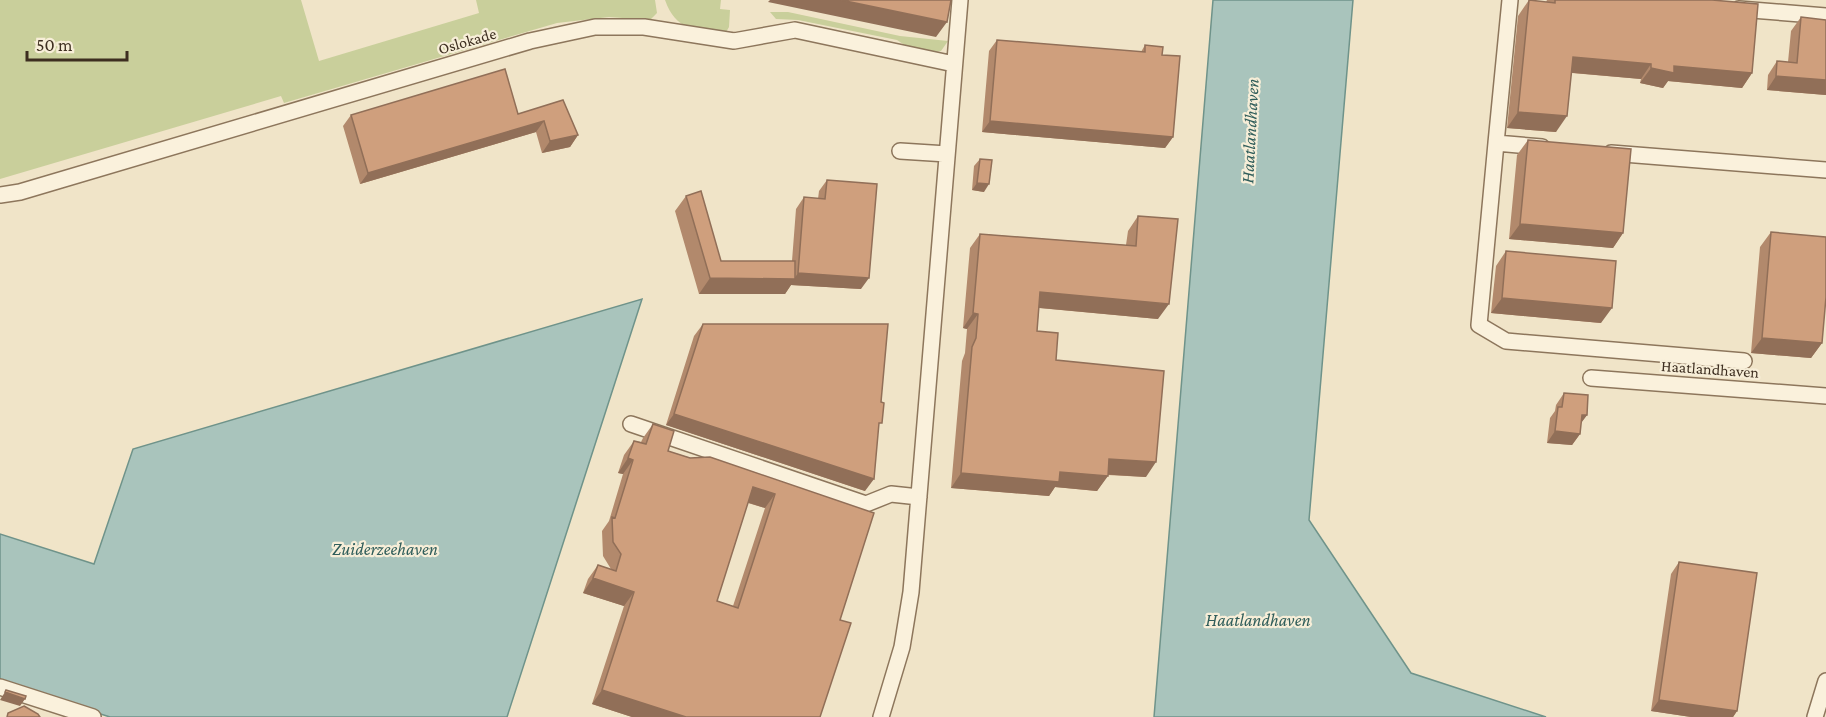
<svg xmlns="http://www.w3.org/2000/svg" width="1826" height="717" font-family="'Crimson Pro',serif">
<rect width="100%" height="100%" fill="#f0e4c8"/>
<path fill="#c9cf9b" d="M0,0H301L319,61L479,13L476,0H655L657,13L650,20L609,17L557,23L284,103L281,96L0,179Z
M665,0H721L720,9L730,10L729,27L725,34C695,30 676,31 665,0Z
M770,12H788L900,36L948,41L941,51C927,54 909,49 897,40L798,20L776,19Z"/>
<path fill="#a9c4bc" stroke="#6f938a" stroke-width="1.5" d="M1213,0H1353L1309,520L1411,673L1546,717H1154Z
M642,299L507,717H110L0,682V534L94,564L133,449Z"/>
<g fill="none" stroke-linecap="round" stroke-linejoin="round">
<g stroke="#8d765c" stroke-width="18">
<path id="minor" d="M1510,0L1496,143L1542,147
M1739,9L1826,16
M1496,143L1479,325L1506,341L1744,361
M900,151L947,154
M1611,153L1826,170
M0,195L20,192L530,41L595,27H644L734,41L795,30L954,64
M1591,378L1826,396
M631,424L866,504L891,494L919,497
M0,687L93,717
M881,717L902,647L911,592L960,0
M1815,717L1826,681"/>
</g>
<use href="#minor" stroke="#faf1dc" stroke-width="15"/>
</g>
<path fill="#b2896c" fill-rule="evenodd" d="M1529,0L1546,2L1547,0H1712L1752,73L1742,88L1668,81L1663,88L1640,83L1641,79L1572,73L1556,132L1507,128L1518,16Z
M1801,17L1826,95L1767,90L1768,75L1777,61L1788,62L1791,31Z
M997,40L1141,52L1145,45L1162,55L1173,137L1165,148L982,132L989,51Z
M563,100L578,135L570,147L542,153L536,132L360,184L343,126L351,115L518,114Z
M1528,140L1623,233L1613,248L1509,239L1517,155Z
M980,159L984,192L972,190L974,166Z
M827,180L861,289L791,285L785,294H699L675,211L686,196L721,261H792L796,209L804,197L818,199L819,191Z
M1138,216L1158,319L1039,308L1037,331L1056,360L1146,477L1108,475L1097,491L1055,487L1049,496L951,488L962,361L965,353L967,329L963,328L970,248L980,234L1126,245L1128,231Z
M1771,232L1822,343L1811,358L1751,353L1760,247Z
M1506,251L1601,323L1491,313L1496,266Z
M703,324L878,429L865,491L666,425L694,336Z
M1564,393L1587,415L1581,423L1580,434L1572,445L1547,443L1550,418L1555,411L1556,405Z
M653,424L668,451L874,513L840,620L820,717H632L592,704L624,606L583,593L588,579L598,565L611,569L603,556L602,531L609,521L623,474L618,473L624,455L634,441L641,442L643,438ZM748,503L765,508L733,606L717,601Z
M1679,562L1737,711L1733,717H1691L1651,711L1671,574Z"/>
<path fill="#916f58" d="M770,0H841L947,22L936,37L768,2Z
M1573,57L1651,64L1641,79L1563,72Z
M1674,66L1752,73L1742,88L1668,81L1663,88L1640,83L1651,68Z
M1776,76L1826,80V95L1767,90Z
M1518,112L1567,116L1556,132L1507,128Z
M544,121L536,132L360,184L368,173Z
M990,121L1173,137L1165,148L982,132Z
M578,135L570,147L542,153L550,141Z
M977,183L989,184L984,192L972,190Z
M1520,224L1623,233L1613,248L1509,239Z
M798,273L869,278L861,289L791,285L785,294H699L710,278L794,279Z
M1040,292L1169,304L1158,319L1030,307Z
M1502,298L1612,308L1601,323L1491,313Z
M973,313L978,314L967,329L963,328Z
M1762,338L1822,343L1811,358L1751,353Z
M674,414L874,479L865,491L666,425Z
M1582,415H1587L1578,427Z
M1555,431L1580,434L1572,445L1547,443Z
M628,458L633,460L623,474L618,473Z
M1109,459L1156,462L1146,477L1099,474Z
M1060,472L1108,476L1097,491L1055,487L1049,496L951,488L961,473Z
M753,487L775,494L765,508L743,501Z
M593,578L634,592L624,606L583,593Z
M602,690L686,717H632L592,704Z
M5,692L25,699L20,706L0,700Z
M1659,700L1737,711L1733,717H1691L1651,711Z"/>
<path fill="#cf9f7d" stroke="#916f58" stroke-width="1.5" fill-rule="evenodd" d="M841,0H951L947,22Z
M1529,0L1555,3V0H1712L1758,4L1752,73L1674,66V73L1651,68V64L1573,57L1567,116L1518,112Z
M1801,17L1826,20V80L1776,76L1777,61L1797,63Z
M997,40L1145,52V45L1163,47L1162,55L1180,56L1173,137L990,121Z
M505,69L518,114L563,100L578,135L550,141L544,121L368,173L351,115Z
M1528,140L1631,149L1623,233L1520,224Z
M980,159L992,160L989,184L977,183Z
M827,180L877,184L869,278L798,273L804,197L825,199Z
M701,191L721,261H795V279L710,278L686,196Z
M1138,216L1178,219L1169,304L1040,292L1037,331L1058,333L1056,360L1164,371L1156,462L1109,459L1108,476L1060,472L1059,482L961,473L972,347L976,338L978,314L973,313L980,234L1136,246Z
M1771,232L1826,237V297L1822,343L1762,338Z
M1506,251L1616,261L1612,308L1502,298Z
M703,324H888L881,402L884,403L882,423H879L874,479L674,414Z
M1564,393L1588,395L1587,415H1582L1580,434L1555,431L1558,407H1562Z
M653,424L674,431L668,451L690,458L710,457L874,513L840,620L851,623L820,717H686L602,690L634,592L593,578L598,565L616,571L621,554L613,542L612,517L615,518L633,460L628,458L634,441L646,444ZM753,487L775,494L738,608L717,601Z
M1679,562L1757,573L1737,711L1659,700Z
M6,690L26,696L25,699L5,692Z
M24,706L38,714L40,717H7L8,713Z"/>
<g text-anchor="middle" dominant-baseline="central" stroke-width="4.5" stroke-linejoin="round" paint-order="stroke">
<g font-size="16" fill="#3d2e20" stroke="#f7eed8">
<text transform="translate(467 41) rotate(-16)">Oslokade</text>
<text transform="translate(1710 369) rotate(4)">Haatlandhaven</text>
</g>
<g font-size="18" font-style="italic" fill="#2f5d5a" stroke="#f7eed8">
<text transform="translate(1250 131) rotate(-87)">Haatlandhaven</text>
<text x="385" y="549">Zuiderzeehaven</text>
<text x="1258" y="620">Haatlandhaven</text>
</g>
</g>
<path d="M27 51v9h100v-9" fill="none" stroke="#3d2e20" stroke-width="3"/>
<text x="36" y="51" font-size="18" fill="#3d2e20" stroke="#f7eed8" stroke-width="4.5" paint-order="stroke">50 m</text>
</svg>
